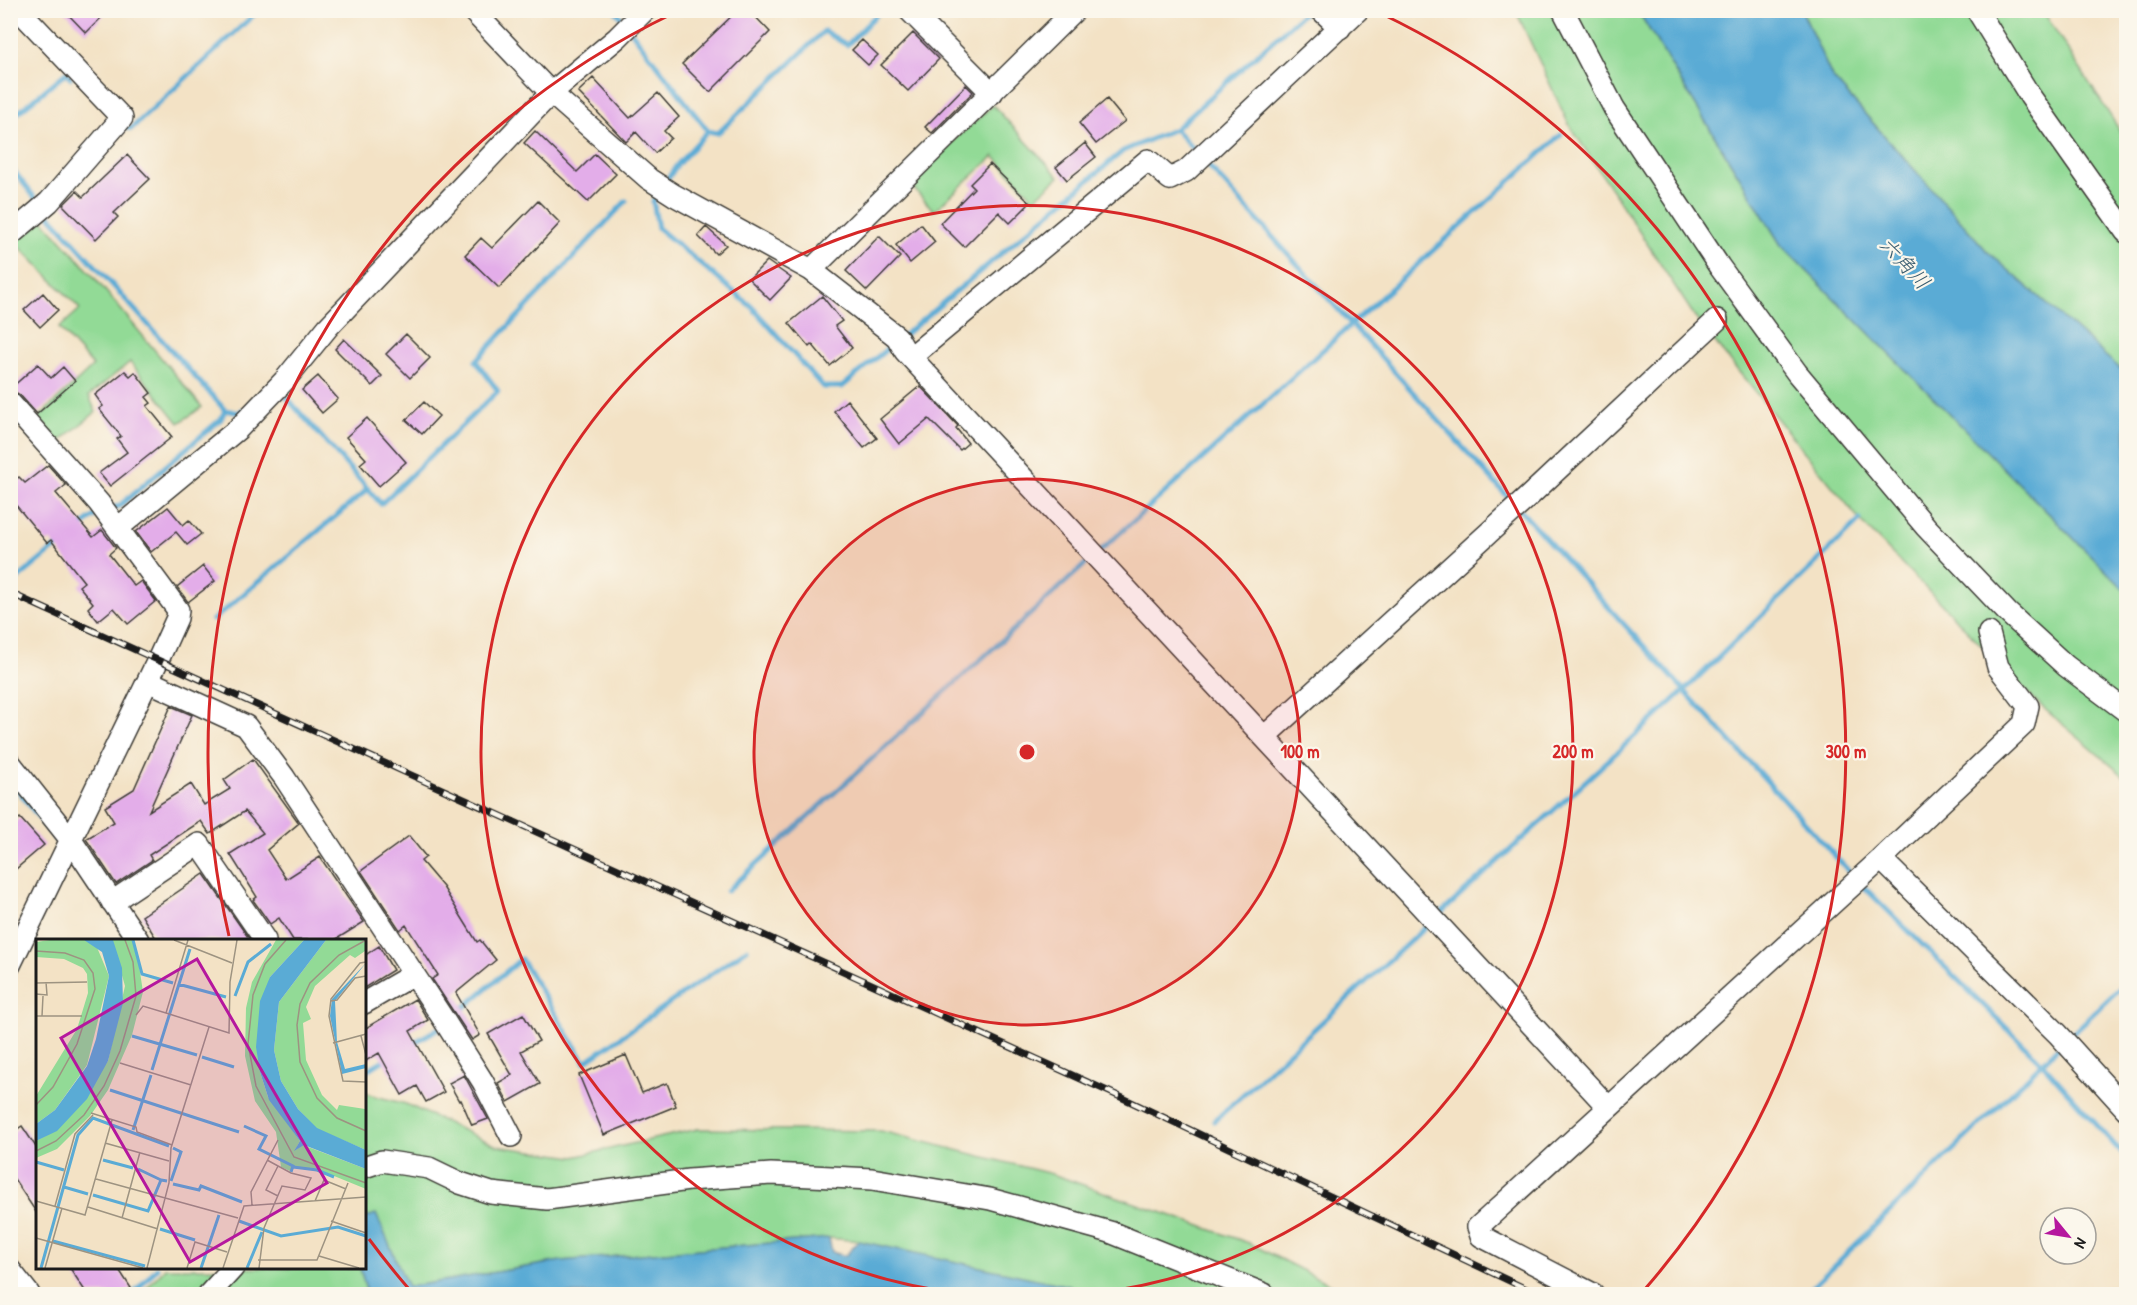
<svg xmlns="http://www.w3.org/2000/svg" width="2137" height="1305" font-family="'Patrick Hand','Klee One',sans-serif">
<rect width="100%" height="100%" fill="#fbf7ec"/>
<filter id="ink" filterUnits="userSpaceOnUse"><feTurbulence type="fractalNoise" baseFrequency=".0167" numOctaves="2"/><feDisplacementMap in="SourceGraphic" scale="12" xChannelSelector="R" yChannelSelector="G"/><feConvolveMatrix kernelMatrix="1 2 1 2 8 2 1 2 1" color-interpolation-filters="sRGB"/></filter>
<filter id="wash" filterUnits="userSpaceOnUse"><feTurbulence type="fractalNoise" baseFrequency=".008" numOctaves="4" result="noise"/><feDisplacementMap in="SourceGraphic" scale="24" xChannelSelector="R" yChannelSelector="G"/><feGaussianBlur stdDeviation="1.35" result="paint"/><feColorMatrix in="noise" values="0 0 0 0 0 0 0 0 0 0 0 0 0 0 0 0 0 1.4 0 .05"/><feComposite in="paint" operator="in"/></filter>
<g filter="url(#wash)">
<rect width="100%" height="100%" fill="#f3e2c5"/>
<path fill="#92da96" stroke="#577b59" stroke-width="1.5" d="M1516,11H1638L1781,245L2126,591V778L2041,706L1864,525L1699,323L1568,123Z
M1802,11H2043L2126,140V374L1987,251L1832,77Z
M993,105L1059,177L1034,199L994,156L934,211L908,182Z
M43,220L89,271L202,407L179,423L130,362L89,396L96,412L59,442L38,418L93,366L59,328L80,309L15,242Z
M364,1093L406,1104L497,1146L574,1157L698,1129L881,1131L1052,1174L1249,1243L1349,1294H1091L1069,1286L859,1241L829,1238L561,1261L407,1287L376,1215L366,1217Z
M165,1268H360L367,1294H141Z"/>
<path fill="#5aabd5" stroke="#3b6478" stroke-width="1.5" d="M1638,11H1802L1832,77L1987,251L2126,374V591L1781,245Z
M365,1209L367,1217L376,1214L408,1287L561,1261L829,1238L832,1252L845,1256L859,1241L1069,1286L1091,1294H367L360,1268H364Z"/>
<g fill="none" stroke-linecap="round" stroke-linejoin="round">
<path stroke="#5aabd5" stroke-width="5" d="M615,10L625,23
M630,30L708,131L677,165L665,183
M10,119L66,73L70,78
M122,127L131,129L259,10
M1175,129L1198,154
M708,131L718,133L824,31L847,45L881,10
M1204,161L1514,504
M10,166L39,203
M660,191L653,201L658,228L752,307L823,387H842L894,343
M45,210L225,410L221,419L119,506L109,509
M902,337L1123,151L1175,129L1307,10
M286,397L368,489
M225,410L240,413L242,410
M1520,510L1855,878
M79,528L100,512
M1098,553L1561,135
M10,585L61,543
M213,620L368,489L381,504L498,391L476,361L626,201
M10,780L61,846
M1862,885L2042,1063L2126,1158
M727,891L1091,559
M1437,917L1685,690L1860,520
M460,1011L521,959L585,1062L747,949
M2067,1039L2126,982
M410,1045L441,1027
M364,1072L389,1057
M1214,1121L1430,923
M133,1294L157,1268
M1805,1294L2061,1045"/>
</g>
<g id="blocks">
<path fill="#e3ade9" d="M64,10H109L86,33Z
M738,10H749L770,32L710,92L682,64Z
M913,33L939,59L908,91L881,65Z
M862,40L878,55L868,65L852,50Z
M593,78L630,118L658,93L679,117L664,131L671,138L655,153L636,132L626,142L578,92Z
M966,85L973,92L932,133L925,127Z
M1107,99L1125,121L1096,144L1079,123Z
M535,131L577,172L595,154L616,174L588,202L524,143Z
M1085,143L1096,157L1067,180L1056,167Z
M127,155L150,179L114,213L118,217L96,239L63,205L77,191L83,197Z
M990,164L1030,203L1010,223L999,212L964,247L940,223L974,188L970,184Z
M538,201L560,223L499,288L465,255L481,238L492,248Z
M921,224L935,242L910,263L896,245Z
M706,227L726,245L716,254L698,236Z
M879,236L900,257L867,291L846,271Z
M767,261L791,278L770,300L749,279Z
M43,293L58,310L40,327L24,310Z
M822,296L842,321L835,326L852,348L830,366L812,344L809,347L789,323Z
M406,334L430,358L410,378L386,354Z
M344,339L382,376L372,386L335,349Z
M38,364L51,378L63,367L75,381L37,414L20,395L10,389Z
M125,371L130,376L135,372L151,393L146,397L151,403L147,406L172,437L110,486L99,473L127,452L117,439L121,436L99,409L103,406L95,395Z
M318,376L338,399L322,413L302,390Z
M920,386L958,426L956,428L968,443L960,450L929,419L899,444L880,419Z
M847,400L877,438L864,448L834,411Z
M424,402L439,416L422,434L406,420Z
M367,418L406,462L379,486L360,464L366,459L346,437Z
M48,465L66,485L56,493L93,537L102,530L116,548L109,554L134,586L141,581L156,601L128,624L114,608L98,621L88,608L93,603L79,586L84,582L51,540L47,543L10,498V484L19,477L25,483Z
M168,507L183,525L189,520L201,534L187,545L176,532L151,552L136,532Z
M203,566L215,581L188,602L177,587Z
M171,706L192,715L149,811L191,784L204,805L230,789L224,780L253,759L299,823L267,850L286,879L320,857L364,922L335,940H293L279,918L270,924L253,900L257,897L230,854L263,833L245,811L210,834L201,821L149,855L152,860L116,884L86,839L114,822L105,807L134,789Z
M20,818L44,845L10,874V826Z
M409,836L426,857L421,861L443,887L477,942L480,940L496,960L456,993L480,1035L472,1040L432,979L438,975L406,925L400,930L361,871Z
M204,874L250,940H157L142,916Z
M379,946L393,970L364,988V956Z
M415,999L428,1020L410,1031L444,1092L426,1102L417,1086L402,1095L379,1053L364,1062V1029Z
M523,1014L539,1041L521,1051L540,1084L508,1102L498,1083L512,1075L488,1034Z
M626,1055L642,1093L667,1083L676,1106L604,1135L579,1075Z
M464,1075L488,1119L472,1125L461,1100L459,1101L449,1083Z
M22,1126L38,1150V1215L10,1173V1134Z
M70,1268H118L131,1288L122,1294H87Z"/>
</g>
</g>
<g filter="url(#ink)">
<use href="#blocks" fill-opacity="0" stroke="#3c3a35" stroke-width="1.5"/>
<g fill="none" stroke-linecap="round" stroke-linejoin="round">
<g stroke="#3c3a35" stroke-width="24">
<path id="minor" d="M472,10L551,93L649,179L674,195L811,270L897,337L905,351L1608,1107
M909,10L992,93
M1321,10L1340,28
M1563,10L1614,108L1719,266L1797,373L1926,527L2008,613L2066,666L2126,711
M1977,10L2030,96L2126,232
M10,235L49,202L122,118L19,10
M811,270L1075,10
M912,356L1148,160L1170,179L1186,171L1358,10
M10,403L99,503L178,610L177,618L158,660L10,965
M118,528L238,429L284,381L328,327L551,93L617,38L645,10
M148,681L246,726L284,777L442,1017L483,1082L511,1136
M1264,737L1527,498L1717,320
M10,763L71,840L138,940
M1881,859L2024,724L2028,706L1998,667L1989,633
M112,902L199,844L265,940
M364,1003L414,974
M364,1167L382,1161L429,1168L460,1183L491,1193L547,1199L689,1180L771,1174L872,1179L990,1199L1110,1232L1264,1294
M10,1270L29,1294
M209,1294L233,1268
M1593,1294L1481,1236L1478,1227L1881,859L2058,1034L2126,1109"/>
</g>
<use href="#minor" stroke="#fff" stroke-width="21"/>
<g stroke="#1c1c1c" stroke-width="7">
<path id="rail" d="M10,593L1125,1099L1537,1294"/>
</g>
<use href="#rail" stroke="#fbf7ec" stroke-width="4.5" stroke-dasharray="14" stroke-linecap="butt"/>
</g>
</g>
<circle cx="1027" cy="752" r="273" fill="#d62828" fill-opacity=".12"/>
<g fill="none" stroke="#d62828" stroke-width="3">
<circle cx="1027" cy="752" r="273"/>
<path d="M965 1294A546 546 0 1 1 1089 1294"/>
<path d="M409 1289A819 819 0 0 1 369 1239M229 936A819 819 0 0 1 674 13M1380 13A819 819 0 0 1 1645 1289"/>
</g>
<g text-anchor="middle" dominant-baseline="central" stroke-width="4.5" stroke-linejoin="round" paint-order="stroke">
<g font-size="21" font-style="italic" fill="#385c6f" stroke="#fbf7ec">
<text transform="translate(1905 263) rotate(47)">六角川</text>
</g>
</g>
<g transform="translate(36 939)">
<rect width="330" height="330" fill="#f3e2c5"/>
<path d="M14,1H48L60,6L73,37L51,126L19,171L0,185V157L41,90L52,54L51,35L47,29L28,20L0,18V3ZM76,1H96L101,13L107,53L96,96L72,151L54,177L21,210L0,219V202L21,191L72,122L89,47ZM240,1H268L234,38L224,133L232,158L264,202L259,211L267,206L330,230V250L281,230L257,228L254,232L245,228L240,193L219,162L209,117L210,69L216,43ZM290,1H330L329,12L319,19L314,16L279,47L270,68L275,80L267,84L270,121L286,156L301,171L303,166L329,170L330,211L281,190L262,170L245,142L238,111L243,63Z" fill="#92da96"/>
<path d="M48,1H77L86,29L87,64L72,122L51,160L21,192L0,202V185L19,171L51,127L60,100L73,37L66,13ZM268,1H290L243,63L238,111L245,142L262,170L281,189L330,211V230L268,206L258,212L264,202L233,161L224,133L220,108L224,62L234,38ZM330,24L299,62L301,103L309,130L330,125V129L306,135L294,77L296,60Z" fill="#5aabd5"/>
<path fill="none" stroke="#5aabd5" stroke-width="3" d="M97,1L106,35L137,44M142,45L190,58M199,57L212,23L235,5M96,97L161,116M166,118L198,128M116,131L154,10M74,151L203,193M208,187L230,197L223,210L257,227L255,233M97,191L115,136M67,221L97,229M0,223L28,231M257,228L281,231L298,238M102,230L125,241M135,242L145,213L137,209M137,245L163,251L165,247L206,263M28,248L52,255M57,256L112,272L125,241L131,242M203,282L245,297L302,288L330,297M124,290L159,301M17,302L109,327M5,329L42,196L57,179L133,207M165,329L183,276M211,329L226,293"/>
<path fill="none" stroke="#9d9381" stroke-width="1.5" d="M138,1L196,24M152,1L130,74L193,94L194,43L201,1M250,1L229,25L217,56L212,105L220,147L258,218L330,244M330,1L303,16L274,44L264,65L261,86L264,123L281,159L301,179L330,192M0,12L29,14L48,21L57,34L59,50L41,105L17,148L0,166M330,23L324,24L295,60L293,77L307,142L330,143M0,44L51,43M0,55L11,56L10,43M295,62L301,61L319,39L330,37M100,76L107,67L130,74M0,77H46M6,77L7,57M325,97L330,116M297,104L330,95M84,124L155,146M55,174L100,188L101,193L136,206M69,204L133,222M0,212L20,202L48,176L68,147L84,112L100,57L97,23L89,1M60,240L202,279M242,257L230,251L242,227M0,262L49,276L76,181M279,262L288,241L310,250M216,266L215,253L242,201M19,267L39,195L57,176M52,268L122,290M86,279L104,213M295,282L330,294M0,299L107,329M283,317L323,329M222,321H281L312,244M9,329L26,269M111,329L133,244L135,209L173,88M151,329L159,303L191,313M187,329L208,267L330,258M223,329L228,289L246,247L269,251L275,239L255,234L231,221"/>
<path fill="#b5179e" fill-opacity="0.15" stroke="#b5179e" stroke-width="3" d="M161,20L291,244L154,323L25,99Z"/>
<rect width="330" height="330" fill="none" stroke="#1c1c1c" stroke-width="3"/>
</g>
<circle cx="1027" cy="752" r="9" fill="#d62828" stroke="#fbf7ec" stroke-width="3"/>
<g font-size="18" text-anchor="middle" font-weight="bold" fill="#d62828" stroke="#fbf7ec" stroke-width="4.5" stroke-linejoin="round" paint-order="stroke">
<text x="1300" y="758">100 m</text>
<text x="1573" y="758">200 m</text>
<text x="1846" y="758">300 m</text>
</g>
<rect width="2137" height="1305" fill="none" stroke="#fbf7ec" stroke-width="36"/>
<g transform="translate(2068 1236) rotate(120)"><circle r="28" fill="#fbf7ec" stroke="#a29f99" stroke-width="1.5"/>
<path d="M0-4.5L10 22L0 15L-10 22Z" fill="#b5179e"/>
<text y="-9" font-size="16" font-weight="bold" text-anchor="middle" fill="#1c1c1c">N</text>
</g>
</svg>
